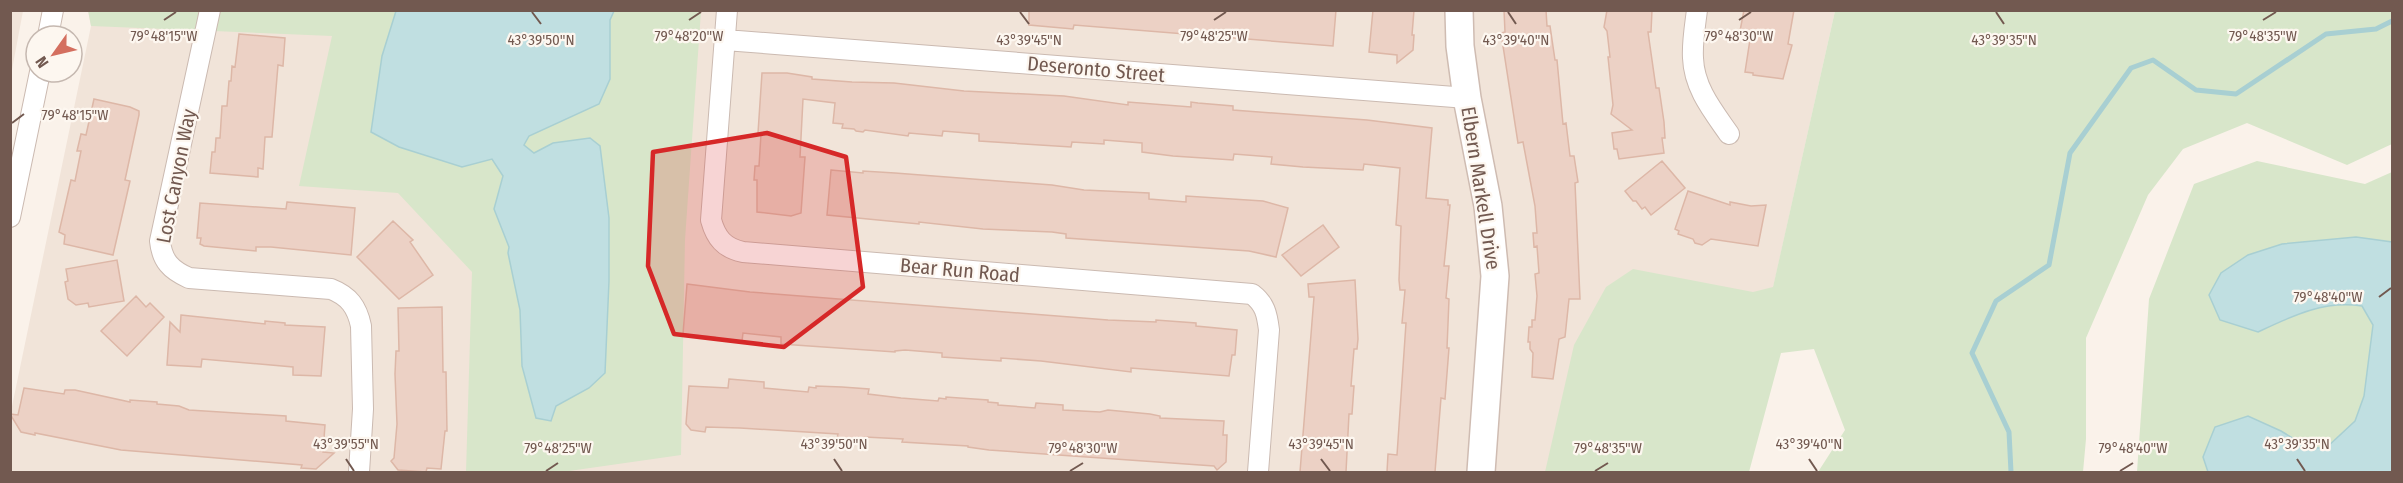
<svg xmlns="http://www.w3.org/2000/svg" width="2403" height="483" font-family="'Fira Sans Condensed',sans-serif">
<rect width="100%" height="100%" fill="#faf2ea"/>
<path fill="#f1e4d9" d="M11,10L23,11L11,75L10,11Z
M88,11H1835L1773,288L1707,472H11V411L91,26Z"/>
<path fill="#d8e6ca" d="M88,10L701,11L685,240L681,455L562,472H466L472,272L398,193L299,186L332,36L91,26Z
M1835,11H2392V144L2347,165L2247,123L2183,149L2148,195L2086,338V439L2083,472H1818L1845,430L1814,349L1781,353L1749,472H1545L1574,345L1606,287L1633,269L1753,292L1773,287Z
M2257,161L2365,184L2392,172V472H2137L2149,299L2194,184Z"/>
<path fill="#c0dfe1" stroke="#a8cfd2" stroke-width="1.5" d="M396,11H614L610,20V79L599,104L529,136L524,145L534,153L553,143L590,138L600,146L609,218V281L605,373L589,388L556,406L551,421L536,418L522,366L520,310L508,253L509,247L494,209L503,176L492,159L462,167L399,147L371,132L382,56Z
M2356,237L2392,242V472H2208L2203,457L2215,427L2248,416L2281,431L2309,448H2326L2355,421L2364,396L2373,325L2362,306C2324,300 2292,316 2258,332L2220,320L2209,295L2221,273L2248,255L2282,244Z"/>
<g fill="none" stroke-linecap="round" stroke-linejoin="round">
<path stroke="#a8cfd2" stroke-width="5" d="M2011,472L2009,432L1972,353L1996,301L2049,265L2070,153L2131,68L2153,60L2196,90L2236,94L2326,34L2376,29L2392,21"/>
</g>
<path fill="#ecd1c5" stroke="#ddb7a7" stroke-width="1.5" d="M1029,10H1336L1333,46L1074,25L1073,29L1029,25Z
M1373,10H1414L1412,35H1414L1413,50L1397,63V55L1369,52Z
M1504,10H1546L1547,26H1550L1555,60H1557L1563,124L1566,123L1570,156H1574L1578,182L1575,183L1580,299H1569L1565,337L1559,339L1553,379L1532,377L1533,353L1530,349V342H1528L1529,327H1532V320H1535L1537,296L1535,274L1539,273L1537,246L1534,247L1533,233H1537L1535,206L1523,142L1518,143L1501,33L1505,32Z
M1607,10H1652L1651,32H1648L1656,88H1659L1664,122L1665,138H1662L1664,153L1619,159L1617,149H1614L1612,133L1632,130L1611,114L1613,105L1608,57H1610L1607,31L1604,27Z
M1744,10H1794L1788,44L1792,45L1783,79L1753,75V73L1745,72L1751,33L1740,31Z
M239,34L285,38L283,66L278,65L272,137H265L263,169L258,168V177L210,173L212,152H215L216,138H220L222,106H227L229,81H231L232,66L235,67Z
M762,73H787L812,77V79L852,82L894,83L964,91L1064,96L1128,105V102L1191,107V102L1198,103L1233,106V110L1367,120L1432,128L1426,198L1448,200V205H1450L1444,266H1449L1446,298L1449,299L1447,348H1449L1445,399L1441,398L1435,472H1387L1388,454L1397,455L1406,323H1402L1405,290H1400L1399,280L1401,226L1396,225L1400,168L1364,164L1363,170L1303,167L1271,164L1272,157L1234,154L1233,160L1173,156L1142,152V143L1104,140V144L1072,142L1071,147L979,141V134L943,131L942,136L909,133L908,136L865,130L863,132L856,131L854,129L842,128L843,124L833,123L835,103L803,99L800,157H805L801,213L791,216L757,212V180H754L755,166H759L761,134L758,133Z
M94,99L130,107L139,111V115L125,180L130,181L113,255L64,244L65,235L59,232L71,180L75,181L81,151H77L81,134L86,135Z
M1662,161L1685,188L1651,215L1645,207L1642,209L1636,201H1633L1625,191Z
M831,170L863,173V171L895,173L1052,185L1084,190L1149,193V199L1186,202V196L1263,201L1288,208L1276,257L1249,251L1066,238V234L1052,232L983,229L919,222V224L827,215Z
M1688,191L1730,205V202L1751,206L1766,205L1758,246L1711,239L1702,245L1695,243L1693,239L1678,234L1679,231L1675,229Z
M287,202L355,208L351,255L271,247H256V251L204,246L200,244L201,238H197L200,203L286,209Z
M393,221L413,240L410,242L433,275L399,299L357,257Z
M1323,225L1339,247L1301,276L1282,255Z
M117,260L124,301L89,307L88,303L76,305L68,299L65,282L68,281L66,269Z
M1355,280L1358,339L1357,349H1354L1351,386H1354L1352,414H1349L1346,472H1300L1314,297H1309L1308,284Z
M687,284L750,292L1108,320L1156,322V320L1196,323V326L1237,330L1235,355H1232L1229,376L1131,368V372L1041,361L1001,358V361L942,357V353L905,350L895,351V352L781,344V337L743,333L742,341L715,339V337L683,334Z
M136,296L146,307L150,303L164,317L127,356L101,331Z
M442,307L443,372H446L447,431H445L441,469L427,468L426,472L398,470L391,461L394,458L397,424L395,374L396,351H399L398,308Z
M181,315L238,321L265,324V321L285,323V325L325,327L321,376L293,375V367L202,359L201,367L167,365L170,322L180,332Z
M729,379L764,382V388L808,392L809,387L816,388V386L842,387L869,389L868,394L901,398L938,401L939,398L946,399V397L988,400V402L998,403V405L1035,408L1036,403L1063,405V410L1100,412L1108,410L1150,414L1160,416V418L1224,421L1223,435H1227L1226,462L1217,470L1214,466L989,450L968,447V446L902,442L903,439L865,437L864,441L837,438L838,434L740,428L706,427L705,432L691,430L686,424L689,386L728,388Z
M24,388L64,394L65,390H75L130,402V400L157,402V404L179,406L189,410L286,416V421L325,425L323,452L334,453L316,469L301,468L302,465L121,450L35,433V435L21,432L10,414L18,415Z"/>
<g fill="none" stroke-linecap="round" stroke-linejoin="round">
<g stroke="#cbbab1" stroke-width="22">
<path id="street" d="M210,10L160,241C162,261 171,270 189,278L331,289C349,296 357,307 361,326L363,409L359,472
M727,10L711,220C716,238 724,248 743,252L1252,294C1265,304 1267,314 1269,330L1258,472
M1697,10C1695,26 1692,43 1693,58C1694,88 1713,111 1729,134
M48,36L53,10
M725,40L1467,98
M10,217L40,72"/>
</g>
<g stroke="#cfbcb2" stroke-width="30">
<path id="secondary" d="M1459,10L1460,46L1467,98L1488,206L1495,276L1481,472"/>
</g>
<use href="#street" stroke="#fff" stroke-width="20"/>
<use href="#secondary" stroke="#fff" stroke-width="27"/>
</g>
<path fill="#d62828" fill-opacity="0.2" stroke="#d62828" stroke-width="4.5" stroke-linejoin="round" d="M767,133L846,157L863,287L784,347L674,334L648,266L653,152Z"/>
<path fill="none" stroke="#725950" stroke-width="2" d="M532,12L541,24M1020,12L1029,24M1508,12L1516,24M1996,12L2004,24M164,20L176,12M689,20L701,12M1214,20L1226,12M1739,20L1751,12M2263,20L2276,12M12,123L24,114M2379,297L2391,288M346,459L354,471M834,459L842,471M1321,459L1330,471M1809,459L1817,471M2297,459L2305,471M546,471L558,463M1070,471L1083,463M1595,471L1608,463M2120,471L2133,463"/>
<g text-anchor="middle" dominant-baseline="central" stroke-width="4.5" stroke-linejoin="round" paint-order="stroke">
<g font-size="20" fill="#725950" stroke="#fdf7f0">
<text transform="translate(1096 69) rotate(5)">Deseronto Street</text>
<text transform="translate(176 176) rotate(-79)">Lost Canyon Way</text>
<text transform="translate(1481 188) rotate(81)">Elbern Markell Drive</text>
<text transform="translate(960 270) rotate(5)">Bear Run Road</text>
</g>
</g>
<g font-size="15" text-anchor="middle" fill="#725950" stroke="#fdf7f0" stroke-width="4.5" stroke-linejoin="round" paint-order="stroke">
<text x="164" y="41">79°48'15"W</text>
<text x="689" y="41">79°48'20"W</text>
<text x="1214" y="41">79°48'25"W</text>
<text x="1739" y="41">79°48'30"W</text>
<text x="2263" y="41">79°48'35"W</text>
<text x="541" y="45">43°39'50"N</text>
<text x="1029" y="45">43°39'45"N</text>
<text x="1516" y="45">43°39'40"N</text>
<text x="2004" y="45">43°39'35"N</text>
<text x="75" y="120">79°48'15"W</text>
<text x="2328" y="302">79°48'40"W</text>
<text x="346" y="449">43°39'55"N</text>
<text x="834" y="449">43°39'50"N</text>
<text x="1321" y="449">43°39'45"N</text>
<text x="1809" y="449">43°39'40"N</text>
<text x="2297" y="449">43°39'35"N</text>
<text x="558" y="453">79°48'25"W</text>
<text x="1083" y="453">79°48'30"W</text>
<text x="1608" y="453">79°48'35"W</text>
<text x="2133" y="453">79°48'40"W</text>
</g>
<rect width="2403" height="483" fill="none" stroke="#725950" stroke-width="24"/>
<g transform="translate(54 54) rotate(236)"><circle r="28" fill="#fdf7f0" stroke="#c5b8b0" stroke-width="1.5"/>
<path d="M0-4.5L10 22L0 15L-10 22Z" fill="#d46f5f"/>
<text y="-9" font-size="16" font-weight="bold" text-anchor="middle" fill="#725950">N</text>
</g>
</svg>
